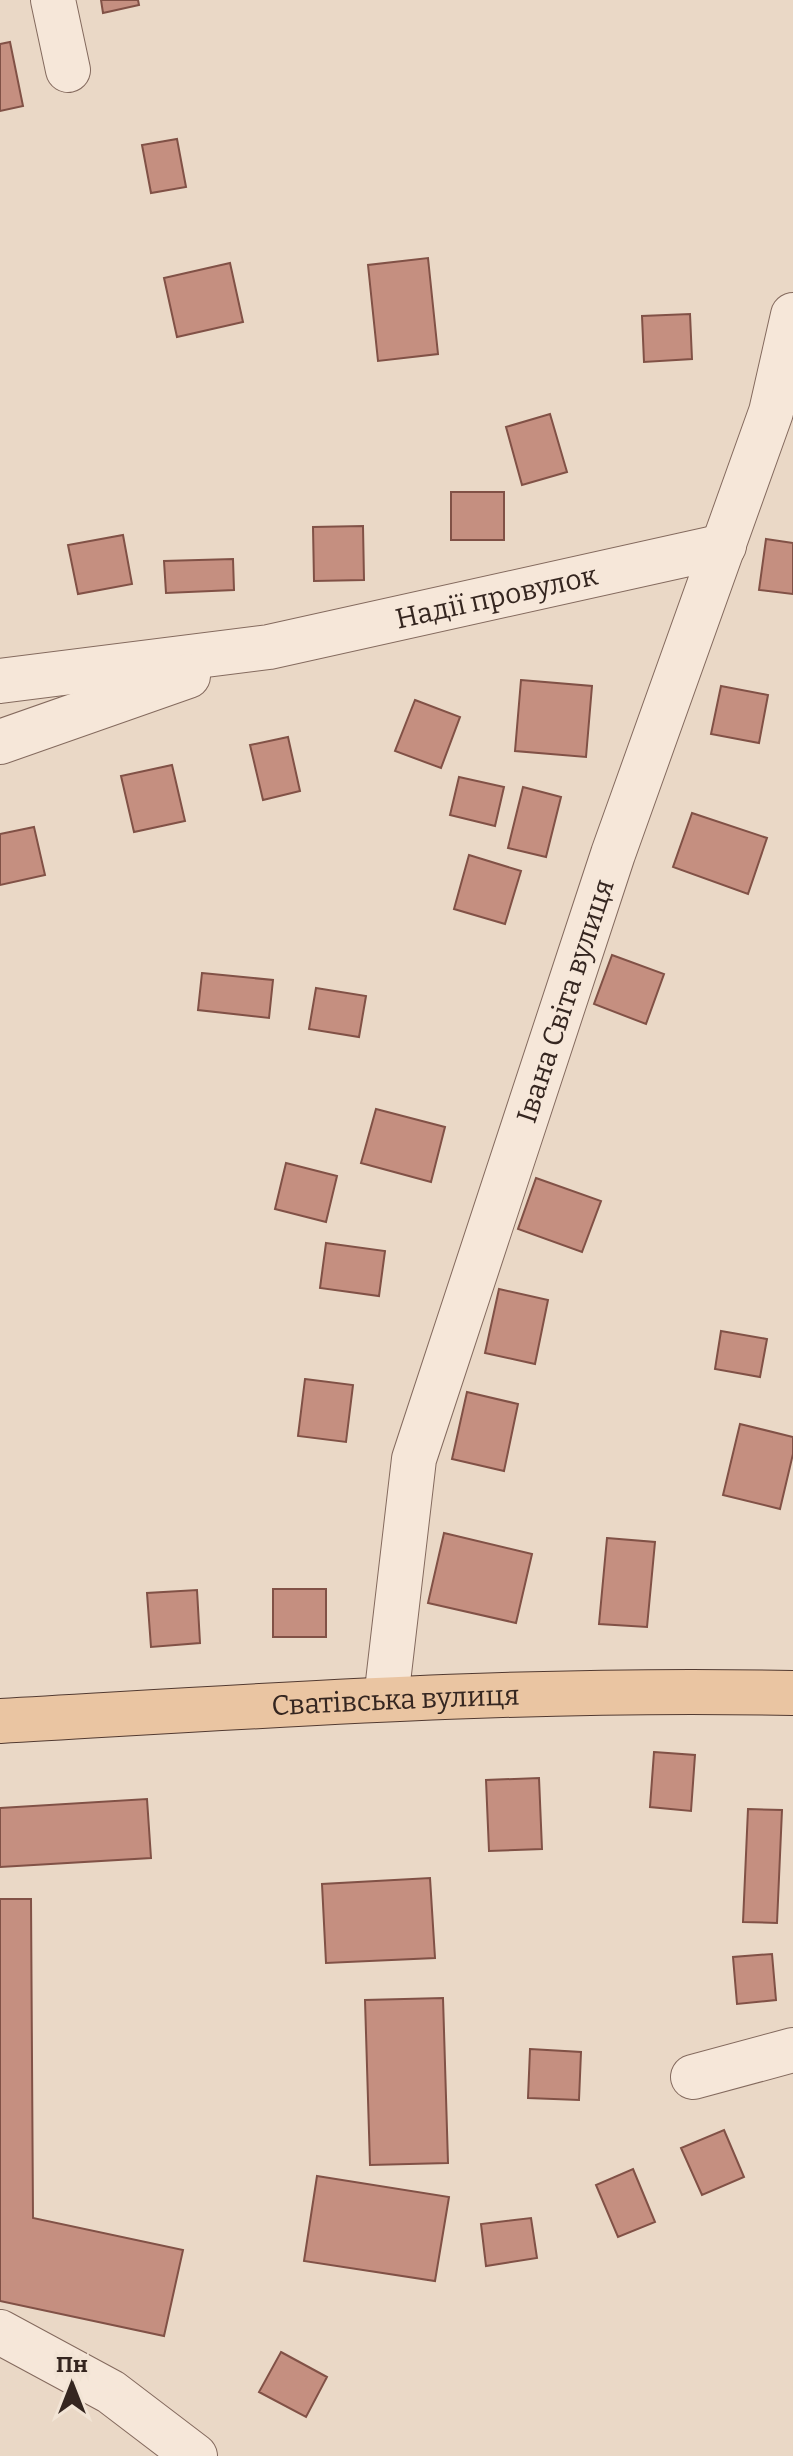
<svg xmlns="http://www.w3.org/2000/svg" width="793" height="2456" font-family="Bitter,serif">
<rect width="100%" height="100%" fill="#ead8c6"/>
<path fill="#c58f80" stroke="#815146" stroke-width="2" d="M101,0H138L139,5L103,13Z
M10,42L23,106L0,111V44Z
M177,139L186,187L151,193L142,145Z
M428,258L438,354L378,361L368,265Z
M230,263L243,322L177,337L164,278Z
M690,314L692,359L644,362L642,316Z
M550,414L567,472L522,485L506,427Z
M451,492H504V540H451Z
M363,526L364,580L314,581L313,527Z
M123,535L132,584L78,594L68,545Z
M766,539L793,543V594L759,590Z
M233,559L234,590L166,593L164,561Z
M521,680L592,686L586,757L515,751Z
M721,686L768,695L759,743L711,734Z
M415,700L460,717L441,768L395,751Z
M288,737L300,791L263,800L250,745Z
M172,765L185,821L134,832L121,776Z
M459,777L504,787L495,826L450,815Z
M523,787L561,797L546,857L508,848Z
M692,813L767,838L748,894L673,867Z
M34,827L45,875L0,885V834Z
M469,855L521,871L505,924L454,909Z
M612,955L664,974L646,1024L594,1004Z
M202,973L273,980L269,1018L198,1010Z
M316,988L366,996L359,1037L309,1029Z
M376,1109L445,1127L431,1182L361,1163Z
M286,1163L337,1176L326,1222L275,1209Z
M536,1178L601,1201L582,1252L518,1229Z
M326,1243L385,1251L379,1296L320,1288Z
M499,1289L548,1300L535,1364L485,1353Z
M721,1331L767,1339L760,1377L715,1369Z
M305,1379L353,1385L346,1442L298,1436Z
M467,1392L518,1404L504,1471L452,1459Z
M740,1424L793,1437V1454L780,1509L723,1495Z
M444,1533L532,1554L516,1623L428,1603Z
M607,1538L655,1542L647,1627L599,1624Z
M273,1589H326V1637H273Z
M197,1590L200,1643L151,1647L147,1593Z
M654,1752L695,1755L691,1811L650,1807Z
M539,1778L542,1849L489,1851L486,1780Z
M147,1799L151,1858L0,1867V1808Z
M748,1809L782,1810L777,1923L743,1922Z
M430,1878L435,1958L326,1963L322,1884Z
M0,1899H31L33,2218L183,2250L164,2336L0,2301Z
M772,1954L776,2000L737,2004L733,1957Z
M443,1998L448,2163L370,2165L365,2000Z
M530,2049L581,2052L579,2100L528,2098Z
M724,2130L744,2177L702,2195L681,2148Z
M633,2169L655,2222L618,2237L596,2185Z
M317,2176L449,2197L435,2281L304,2261Z
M531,2218L537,2258L486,2266L481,2224Z
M281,2352L327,2377L306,2417L259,2392Z"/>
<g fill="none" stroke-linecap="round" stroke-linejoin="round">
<g stroke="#846a5e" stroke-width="46">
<g id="minor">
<path d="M53,0L68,70"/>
<path id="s1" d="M0,681L269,647L724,546"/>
<path d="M0,742L188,676"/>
<path id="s2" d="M386,1699L414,1459L613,854L771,412L793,315"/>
<path d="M693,2077L793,2050"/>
<path d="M0,2332L111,2392L195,2456"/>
</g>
</g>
<g stroke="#523a31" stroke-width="46">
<g id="major">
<path id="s3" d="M0,1721C264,1706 528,1687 793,1693"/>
</g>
</g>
<use href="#minor" stroke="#f6e7d9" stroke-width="44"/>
<use href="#major" stroke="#eac5a2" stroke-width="44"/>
</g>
<g text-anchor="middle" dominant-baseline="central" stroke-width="8" stroke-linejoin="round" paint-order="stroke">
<g font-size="28" fill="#352620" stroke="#f2e4d5">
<text stroke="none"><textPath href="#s1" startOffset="504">Надії провулок</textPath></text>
<text stroke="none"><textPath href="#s2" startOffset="724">Івана Світа вулиця</textPath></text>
<text stroke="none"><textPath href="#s3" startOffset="396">Сватівська вулиця</textPath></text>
</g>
</g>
<g transform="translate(72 2384)" stroke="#f2e4d5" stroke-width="6" paint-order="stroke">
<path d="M0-6L14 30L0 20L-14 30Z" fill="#352620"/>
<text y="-12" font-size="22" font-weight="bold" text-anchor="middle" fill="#352620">Пн</text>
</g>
</svg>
